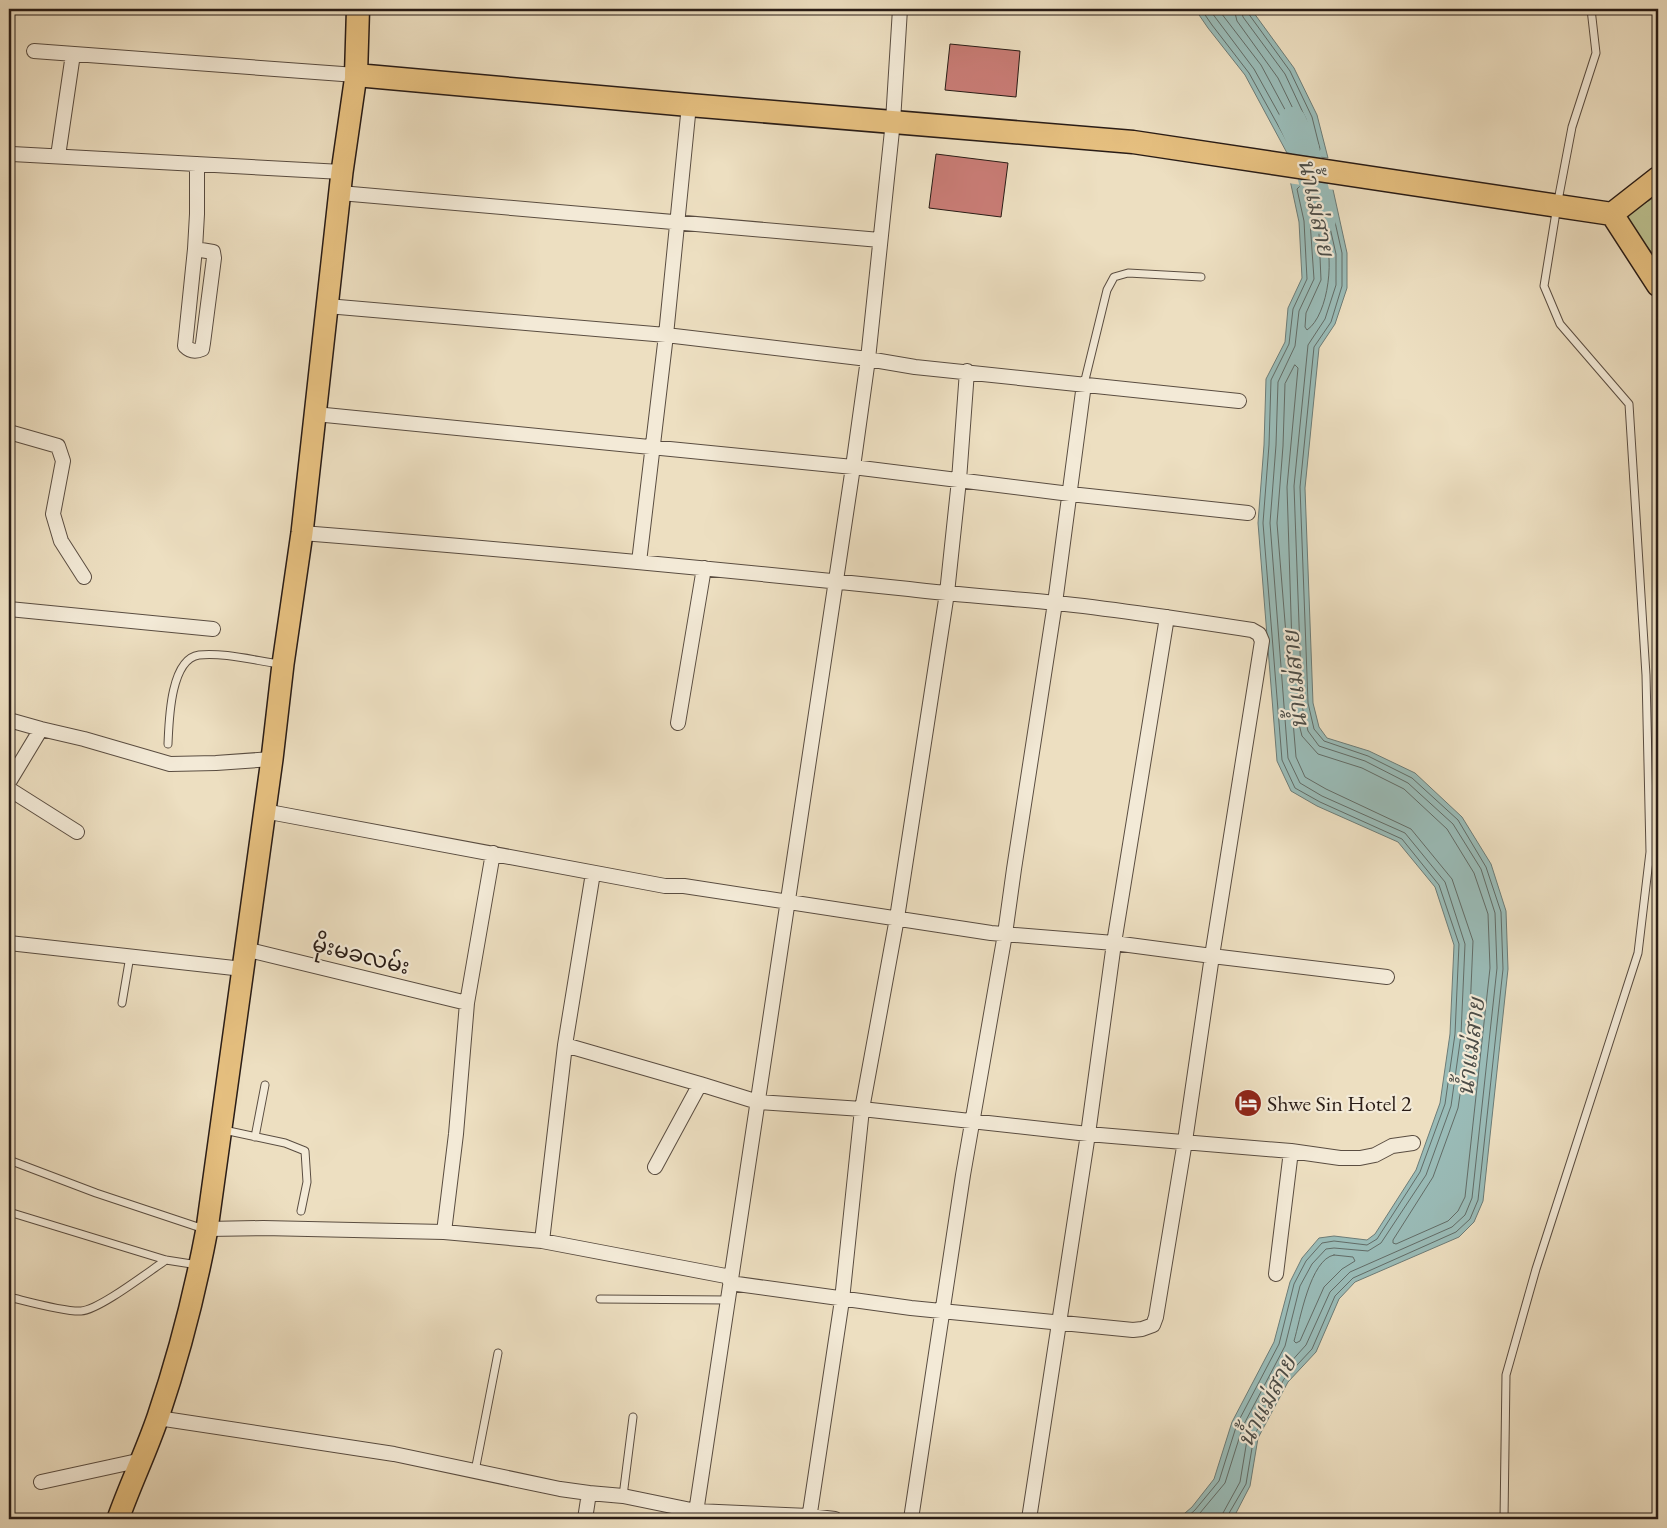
<svg xmlns="http://www.w3.org/2000/svg" width="1667" height="1528" font-family="'EB Garamond','Noto Sans Myanmar','Noto Serif Thai',serif">
<rect width="100%" height="100%" fill="#eddfc1"/>
<filter id="stains"><feTurbulence type="fractalNoise" baseFrequency=".004" numOctaves="4"/><feColorMatrix values="0 0 0 0 .2 0 0 0 0 .09 0 0 0 0 .02 0 0 0 .5 -.17"/></filter>
<radialGradient id="worn" r=".72"><stop offset=".6" stop-color="#630" stop-opacity="0"/><stop offset="1" stop-color="#630" stop-opacity=".3"/></radialGradient>
<path fill="#bcc190" stroke="#726e53" d="M1658,195V260L1627,222L1629,213Z"/>
<path fill="#9abcb8" stroke="#6d7c77" d="M1195,9H1251L1294,68L1317,115L1328,158L1287,153L1245,75L1208,28Z
M1290,180L1332,185L1347,253V288L1335,324L1319,348L1305,488L1313,703L1319,727L1327,738L1369,751L1415,773L1462,817L1491,864L1506,911L1508,969L1483,1201L1474,1222L1459,1237L1355,1282L1339,1299L1316,1352L1288,1382L1258,1438L1250,1486L1236,1513L1231,1519H1178L1192,1507L1214,1479L1232,1422L1274,1342L1290,1282L1302,1258L1319,1238L1334,1236L1367,1240L1375,1234L1416,1170L1440,1103L1450,1034L1454,945L1435,887L1398,842L1317,806L1291,791L1277,761L1258,523L1264,445L1266,379L1285,342L1288,308L1302,278L1299,222Z"/>
<path fill="#eddfc1" d="M1290,177L1332,183L1335,190L1288,183V179Z"/>
<g fill="none" stroke-linecap="round" stroke-linejoin="round">
<path stroke="#626c67" stroke-width="1" d="M1201,9L1212,25L1249,73L1290,147L1319,151L1320,149L1312,117L1290,71L1248,13V9
M1209,9L1254,69L1294,141L1311,144L1312,141L1306,119L1285,74L1243,17L1241,9
M1218,9L1261,65L1296,130L1300,131L1301,129L1299,121L1278,78L1237,21L1234,9
M1322,231C1336,252 1329,315 1307,330L1305,327L1306,313L1321,280L1319,234Z
M1295,365L1298,368L1287,487L1292,646L1289,649L1287,647L1277,523L1283,446L1285,384Z
M1295,718L1298,720L1302,736L1318,754L1362,768L1404,789L1447,829L1474,873L1488,914L1490,968L1465,1197L1458,1211L1448,1221L1396,1244L1393,1243V1240L1433,1177L1458,1108L1469,1035L1473,941L1452,879L1411,829L1326,789L1305,777L1296,757L1293,721Z
M1334,1255L1353,1257L1355,1261L1342,1269L1324,1287L1300,1341L1296,1343L1294,1341C1300,1321 1310,1259 1334,1255Z
M1185,1519L1195,1510L1219,1481L1237,1424L1279,1344L1294,1284L1306,1261L1322,1243L1334,1241L1367,1245L1377,1239L1420,1172L1445,1104L1455,1034L1459,944L1439,885L1402,839L1320,802L1295,788L1282,760L1263,523L1269,445L1271,380L1289,344L1293,309L1307,279L1304,221L1297,189L1300,186L1328,191L1342,253V286L1331,322L1314,347L1300,487L1308,703L1314,729L1324,741L1368,756L1412,778L1458,820L1486,867L1501,912L1503,969L1478,1200L1470,1219L1456,1232L1353,1278L1335,1296L1312,1349L1284,1379L1254,1436L1246,1484L1228,1515V1519
M1195,1519L1225,1483L1243,1426L1285,1346L1300,1286L1312,1264L1326,1249L1334,1248L1368,1251L1381,1243L1426,1175L1451,1106L1461,1035L1465,944L1445,882L1405,833L1322,796L1300,783L1288,758L1270,523L1276,445L1278,382L1295,346L1299,311L1314,279L1310,221L1305,196L1308,194L1323,197L1336,254V285L1325,319L1308,345L1294,486L1302,706L1308,731L1319,746L1365,761L1408,783L1453,824L1481,869L1495,913L1497,968L1472,1198L1465,1215L1452,1227L1350,1272L1330,1292L1306,1345L1279,1375L1248,1434L1240,1482L1223,1513L1221,1519"/>
<path stroke="#9abcb8" stroke-width="28" d="M1292,121L1305,149L1322,220"/>
</g>
<path fill="#c87c75" stroke="#291c16" d="M950,44L1020,51L1016,97L945,90Z
M936,154L1008,163L1001,217L929,208Z"/>
<g fill="none" stroke-linecap="round" stroke-linejoin="round">
<g stroke="#5a4d41" stroke-width="9">
<path id="service" d="M1084,384L1107,290L1114,277L1128,273L1201,277
M168,744C169,722 170,659 199,655C222,652 257,661 280,664
M122,1003L130,956
M224,1130L285,1143L305,1151L307,1182L301,1211
M255,1137L265,1085
M9,1160L96,1193L204,1229
M9,1212L166,1260L198,1265
M9,1297C26,1301 64,1312 81,1311C99,1310 148,1272 166,1260
M600,1299L728,1300
M475,1471L498,1353
M623,1496L633,1417
M1504,1519L1506,1375L1536,1269L1638,953L1650,852L1646,675L1629,404L1560,324L1544,286L1557,206L1572,127L1596,53L1591,9"/>
</g>
<g stroke="#5a4d41" stroke-width="16">
<path id="minor" d="M34,51L356,75
M9,155L12,154L342,172
M58,156L73,54
M340,193C520,208 700,225 880,240
M195,249L213,252L214,258L203,343L202,349C195,352 190,351 185,346L195,249L197,214V164
M327,306L666,335L868,359L915,367L1239,401
M315,414L853,467L1070,494L1248,513
M9,432L58,446L63,461L53,514L61,541L84,577
M639,562L666,335L689,105
M9,609L213,629
M9,720L41,729L84,739L170,764L216,763L272,759
M678,723L704,568
M9,782L41,729
M9,789L77,832
M264,811L665,886H684L991,933L1114,943L1212,956L1262,641L1259,634L1252,630C1187,620 1122,610 1057,603C1007,598 958,595 909,589C707,568 505,549 302,533
M9,943L243,969
M245,949L467,1003
M565,1045L700,1084
M655,1167L700,1084L758,1102L862,1109L1088,1134L1291,1151L1340,1158H1360L1375,1155L1392,1146L1413,1143
M207,1229L263,1228L444,1232L542,1241L731,1277
M444,1232L456,1134L467,1003L493,853
M542,1241L565,1045L593,873
M1276,1274L1291,1151
M730,1283L911,1308L1133,1330L1142,1329L1153,1325L1156,1317L1185,1141L1212,956L1387,977
M158,1418L394,1454L560,1489L589,1493L585,1519
M41,1482L142,1460
M589,1493L623,1496L696,1511L809,1516L835,1519
M695,1519L853,467L868,359L893,121L900,9
M809,1519L842,1300L862,1109L897,918L947,593L959,480L967,371
M911,1519L963,1175L1005,934L1014,869L1055,603L1084,384
M1029,1519L1088,1134L1114,943L1167,617"/>
</g>
<g stroke="#291c16" stroke-width="24">
<path id="primary" d="M118,1519C130,1485 146,1452 158,1417C179,1355 195,1293 207,1229L272,759L283,664L302,533L342,172L356,75"/>
</g>
<g stroke="#291c16" stroke-width="25">
<path id="trunk" d="M358,9L356,75L689,105L1133,142L1612,214L1658,178
M1612,214L1658,285"/>
</g>
<use href="#service" stroke="#f3ead7" stroke-width="7"/>
<use href="#minor" stroke="#f3ead7" stroke-width="14"/>
<use href="#primary" stroke="#e6c080" stroke-width="21"/>
<use href="#trunk" stroke="#e6c080" stroke-width="22"/>
</g>
<defs>
<g id="hotel-disc" transform="scale(1.4375)"><circle r="9.5" fill="#8f2418" stroke="#f3ead7"/><path d="M-6-4.5h1.5V1H6V5H4.5V3h-9V5H-6ZM-4 0a1.8 1.8 0 1 1 3.6 0ZM.5 0V-2.5h3Q6-2.5 6 0Z" fill="#fff"/></g>
</defs>
<g fill-rule="evenodd">
<use href="#hotel-disc" x="1248" y="1103"/>
</g>
<g text-anchor="middle" dominant-baseline="central" stroke-width="4.5" stroke-linejoin="round" paint-order="stroke">
<g font-size="22" fill="#291c16" stroke="#f3ead7">
<text transform="translate(361 955) rotate(14)">မိုးမခလမ်း</text>
</g>
<g font-size="22" fill="#291c16" stroke="#f3ead7" text-anchor="start">
<text x="1267" y="1103">Shwe Sin Hotel 2</text>
</g>
<g font-size="24" font-style="italic" fill="#4b4c47" stroke="#f3ead7">
<text transform="translate(1317 207) rotate(78)">น้ำแม่สาย</text>
<text transform="translate(1294 680) rotate(-95)">น้ำแม่สาย</text>
<text transform="translate(1470 1047) rotate(-83)">น้ำแม่สาย</text>
<text transform="translate(1266 1401) rotate(-62)">น้ำแม่สาย</text>
</g>
</g>
<rect width="1667" height="1528" fill="none" stroke="#eddfc1" stroke-width="30"/>
<rect x="10" y="10" width="1647" height="1508" fill="none" stroke="#291c16" stroke-width="2.5"/>
<rect x="15" y="15" width="1637" height="1498" fill="none" stroke="#291c16"/>
<rect width="100%" height="100%" filter="url(#stains)"/>
<rect width="100%" height="100%" fill="url(#worn)"/>
</svg>
